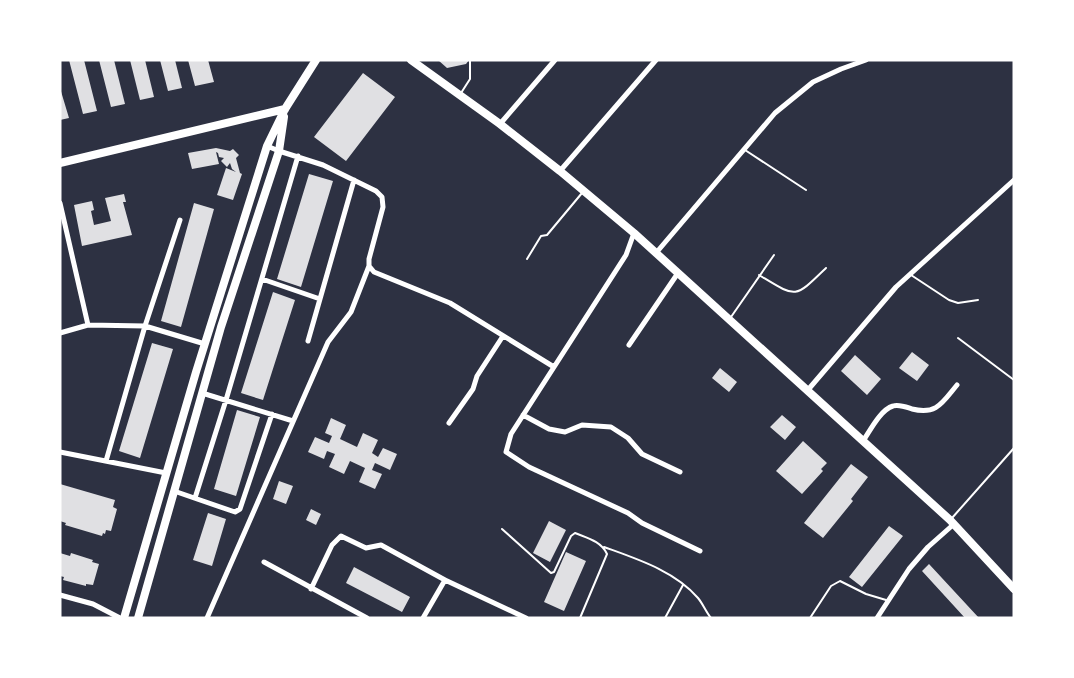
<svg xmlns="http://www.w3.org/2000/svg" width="1074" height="678" font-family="'PT Sans',sans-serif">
<rect width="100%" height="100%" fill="#2d3142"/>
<path fill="#e0e0e3" d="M69,60H84L97,111L83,114Z
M99,60H114L125,104L111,107Z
M130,60H145L154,97L140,100Z
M160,60H175L182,88L168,91Z
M188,60H208L214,82L195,86Z
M438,60H469L466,64L447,68Z
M363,73L395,97L346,161L314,137Z
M60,88L69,118L60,120Z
M216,148L230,151L233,149L239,155L236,158L240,173L242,174L233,200L217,195L226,168L236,172L232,169L230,163L227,167L221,161L224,158L219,157L218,153L216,152L219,164L192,169L188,153Z
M309,174L333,181L301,287L277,279Z
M124,194L126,202H123L132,235L82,246L74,205L92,201L94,210L91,211L94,225L111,221L105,198Z
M194,203L214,209L181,327L161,321Z
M273,292L295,300L263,400L241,393Z
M152,343L173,349L140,458L119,451Z
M912,352L929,365L917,381L899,368Z
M855,355L881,379L867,395L841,371Z
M720,368L737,382L729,392L712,378Z
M237,410L260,417L236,496L214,489Z
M782,415L796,427L785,440L770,427Z
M331,418L346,425L340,439L357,447L363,433L378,440L372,453L378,457L383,448L397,454L390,470L375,463L372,470L382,474L375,489L359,482L365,468L350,461L344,474L329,467L335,454L327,451L324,459L308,452L315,437L329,443L332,436L325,433Z
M803,441L827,463L821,469L823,471L802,494L776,471Z
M851,464L868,477L851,499L853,501L823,538L804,523Z
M279,481L293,486L286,504L273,499Z
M60,484L115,500L113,507L117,509L111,531L106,530L105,534L103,533L102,536L65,525L66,523L60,521Z
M311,509L321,514L316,525L306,520Z
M208,513L226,519L212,566L193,560Z
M549,521L566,530L550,562L533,553Z
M889,526L903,536L862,587L849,577Z
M566,552L586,561L564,611L544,602Z
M60,553L70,556L71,553L93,560L92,562L99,564L93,585L86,584V586L63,580L64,577L60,576Z
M929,564L979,618H965L922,571Z
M354,567L410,597L402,612L346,583Z"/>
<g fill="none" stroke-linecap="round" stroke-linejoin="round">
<path stroke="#fff" stroke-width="2" d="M461,93L470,79V60
M745,150L806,190
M527,259L541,236L547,235L582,193
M759,275C797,298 794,299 826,268
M911,275L949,300L958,303L978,300
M731,317L774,255
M958,338L1014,380
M952,518L1014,448
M502,529L551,573L554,572L571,536L575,533C587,538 601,541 607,554L580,618
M604,547C637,559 675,571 698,598C703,604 706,612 711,618
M665,618L683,585
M810,618L831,586L840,581L866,594L886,600"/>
<path stroke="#fff" stroke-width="5" d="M500,124L555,60
M560,171L656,60
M60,203L88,325
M634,233L626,255L511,434L506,452L529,467L628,513L642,523L700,551
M656,253L775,113L813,82L841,69L866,60
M369,266L374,272L450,303L554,367
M262,279L320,299
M60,333L88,325L145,326L205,344
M308,341L354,180
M629,345L678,273
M807,391L896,287L1014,180
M202,393L293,421
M523,415L549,429L565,432L582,425L611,427L628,438L642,454L680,472
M449,423L473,389L477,376L503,336
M863,441C870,431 880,410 893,406C899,404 906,407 912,409C937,415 942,403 957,385
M60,452L166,473
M106,461L145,326L180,220
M174,491L235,512L240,509L272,414
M195,498L226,400L298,156
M264,562L367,618
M311,589L332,545L341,536L366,548L381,545L445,580L526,618
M60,595L93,604L120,618
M207,618L328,342L351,312L369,266V259L383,207L382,197L376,191L323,165L279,151L267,146
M423,618L445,580
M877,618L909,569L928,547L954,524"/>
<path stroke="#fff" stroke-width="8" d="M411,60L500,124L560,171L634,233L950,520L1014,589
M60,163L285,109
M124,618L196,372L267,146L285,109L316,60
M138,618L221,327L279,151L284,117"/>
</g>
<rect width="1074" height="678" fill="none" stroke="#ffffff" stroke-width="123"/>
</svg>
